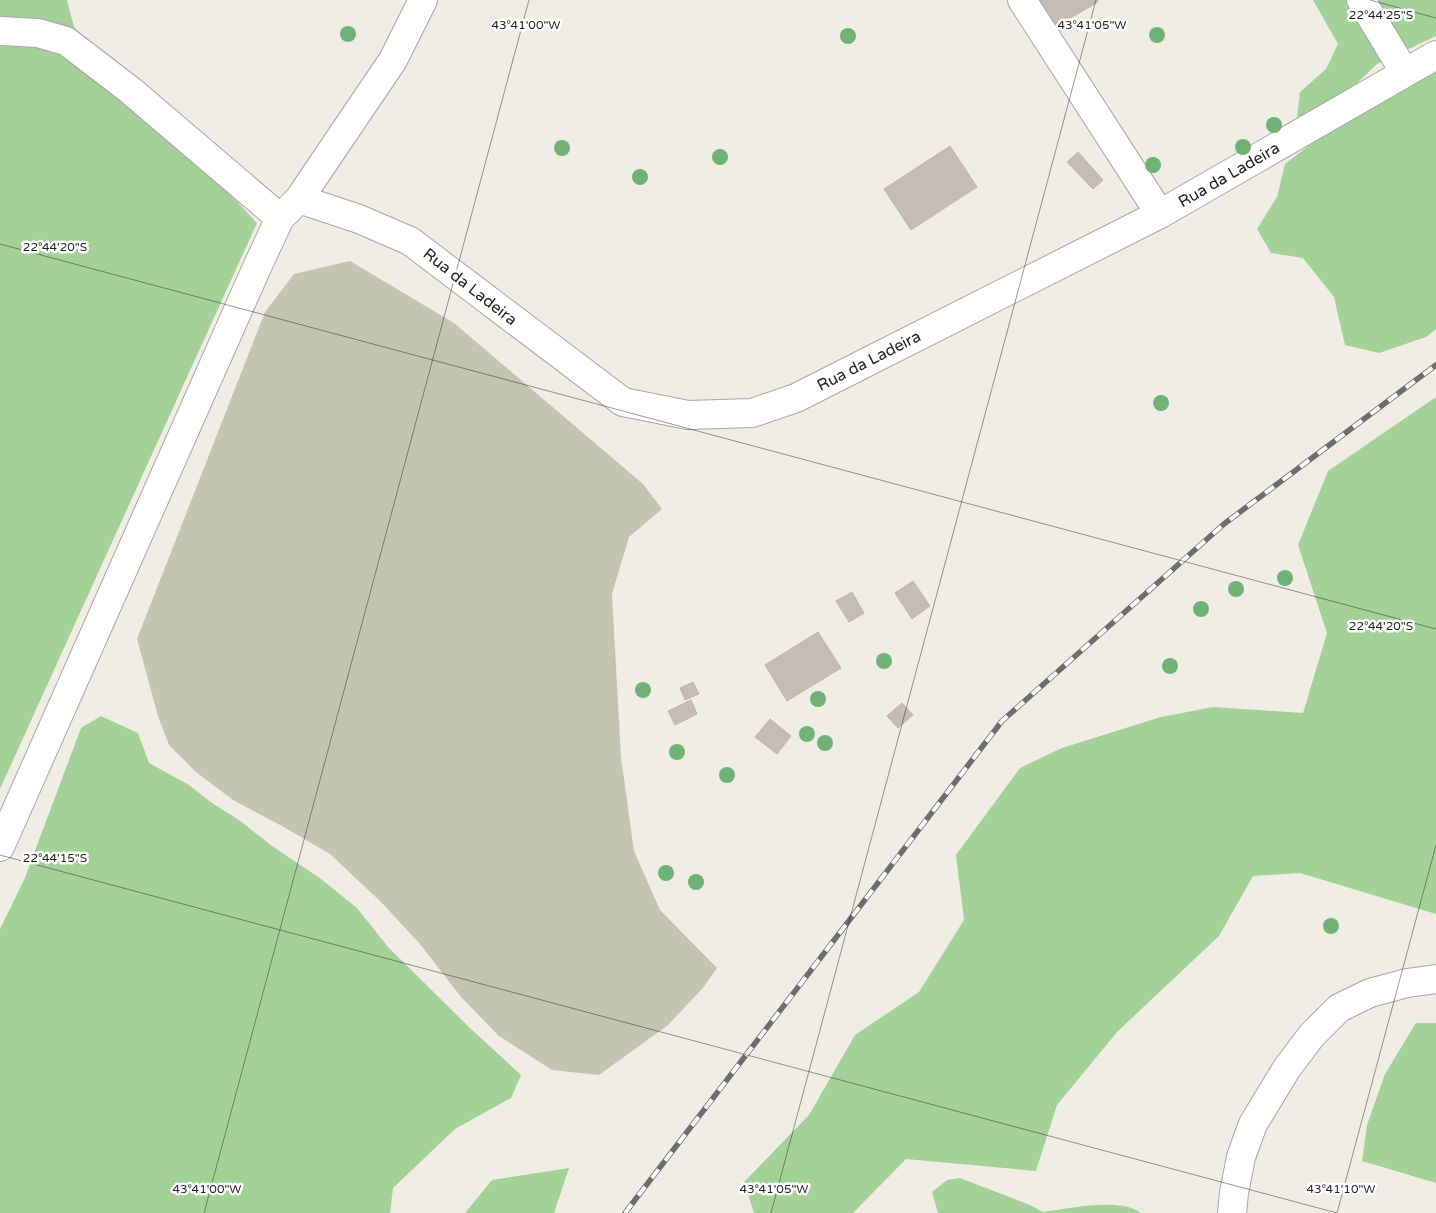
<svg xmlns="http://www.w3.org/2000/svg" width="1436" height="1213" font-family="'Varela Round',sans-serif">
<rect width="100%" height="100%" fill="#f0ede5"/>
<path fill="#c3c5b0" d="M350,261L454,323L643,484L662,509L629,537L612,594L621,757L634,851L660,910L717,968L702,989L668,1025L599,1075L552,1070L499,1036L461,997L420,944L381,902L330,854L282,826L233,800L196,772L169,745L158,716L137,639L265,312L294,274Z"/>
<path fill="#a4d198" d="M0,0H67L74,27L257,223L0,789Z
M1313,0H1436V36L1377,64L1349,91L1324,110L1297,117L1300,92L1326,69L1338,44Z
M1436,70V329L1426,337L1379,353L1345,345L1334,297L1303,258L1271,253L1257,229L1277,197L1285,164L1337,124Z
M1436,397V914L1300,873L1253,876L1219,936L1117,1032L1057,1105L1036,1171L906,1159L853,1213H754L744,1182L809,1115L855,1035L919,992L964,920L956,855L1020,768L1062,748L1161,717L1213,707L1303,713L1327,633L1298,545L1328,471Z
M101,716L138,733L149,763L189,785L212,803L239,820L272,846L321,879L357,908L388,947L470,1028L521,1075L511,1098L455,1129L393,1188L390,1213H0V929L24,880L81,728Z
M1416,1023H1436V1183L1362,1161L1367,1125L1385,1074Z
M569,1168L554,1213H465L492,1180Z
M960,1178L1030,1205L1043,1212C1068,1209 1120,1197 1141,1213H938L932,1192L947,1180Z"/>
<path fill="#c5bcb4" stroke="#c2b5a6" d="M1039,0H1097L1098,2L1055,27Z
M950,146L977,187L911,230L884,189Z
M1078,152L1103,180L1093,189L1067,162Z
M913,581L930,606L912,619L895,593Z
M852,592L864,613L849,622L836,601Z
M818,632L841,668L787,701L765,665Z
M693,682L699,694L685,700L680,688Z
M691,700L697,714L675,725L668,711Z
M902,703L913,715L898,728L887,716Z
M770,719L791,736L777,754L755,737Z"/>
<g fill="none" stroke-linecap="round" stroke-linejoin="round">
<g stroke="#a6a6a6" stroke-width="30">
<path id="street" d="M1022,0L1160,214
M1361,0L1405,73
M0,31L38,33L66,41L130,90L280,218
M299,199L359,219L410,241L623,402L688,415L752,413L796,398L1160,214L1436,55
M0,847L258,265L280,218L299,199L393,60L423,0
M1232,1213L1234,1193L1241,1157L1253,1124L1287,1068L1312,1035L1339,1008L1370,993L1407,983L1436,979"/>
</g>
<use href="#street" stroke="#fff" stroke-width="28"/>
<g stroke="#6d6d6d" stroke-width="5.5">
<path id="rail" d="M625,1213L1002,721L1224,524L1436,365"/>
</g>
<use href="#rail" stroke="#fff" stroke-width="4" stroke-dasharray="11" stroke-linecap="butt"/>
</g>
<g fill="#70b276">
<circle cx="348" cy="34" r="8"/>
<circle cx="1157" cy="35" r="8"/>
<circle cx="848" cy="36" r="8"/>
<circle cx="1274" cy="125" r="8"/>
<circle cx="1243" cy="147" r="8"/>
<circle cx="562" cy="148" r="8"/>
<circle cx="720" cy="157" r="8"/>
<circle cx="1153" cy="165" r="8"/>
<circle cx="640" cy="177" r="8"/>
<circle cx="1161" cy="403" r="8"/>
<circle cx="1285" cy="578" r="8"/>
<circle cx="1236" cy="589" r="8"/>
<circle cx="1201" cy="609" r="8"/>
<circle cx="884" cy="661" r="8"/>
<circle cx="1170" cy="666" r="8"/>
<circle cx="643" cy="690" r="8"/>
<circle cx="818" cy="699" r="8"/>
<circle cx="807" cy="734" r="8"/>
<circle cx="825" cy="743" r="8"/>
<circle cx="677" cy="752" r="8"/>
<circle cx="727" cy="775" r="8"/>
<circle cx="666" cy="873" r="8"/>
<circle cx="696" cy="882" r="8"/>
<circle cx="1331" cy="926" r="8"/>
</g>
<path fill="none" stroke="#1f1f1f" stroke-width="1" stroke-opacity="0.45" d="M1370,0L1436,18M0,244L1436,629M0,855L1337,1213M204,1213L529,0M771,1213L1096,0M1337,1213L1436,845"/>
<g text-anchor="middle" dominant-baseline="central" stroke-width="5" stroke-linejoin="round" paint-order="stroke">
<g font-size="16" fill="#1f1f1f" stroke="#fff">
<text transform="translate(1229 175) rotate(-30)">Rua da Ladeira</text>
<text transform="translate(470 287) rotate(38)">Rua da Ladeira</text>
<text transform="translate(869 361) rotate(-27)">Rua da Ladeira</text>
</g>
</g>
<g font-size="12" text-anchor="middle" fill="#1f1f1f" stroke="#fff" stroke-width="5" stroke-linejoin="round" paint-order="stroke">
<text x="1381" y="19">22°44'25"S</text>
<text x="526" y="29">43°41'00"W</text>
<text x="1092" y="29">43°41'05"W</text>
<text x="55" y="251">22°44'20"S</text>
<text x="1381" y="630">22°44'20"S</text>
<text x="55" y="862">22°44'15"S</text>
<text x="207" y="1193">43°41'00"W</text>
<text x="774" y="1193">43°41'05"W</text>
<text x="1341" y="1193">43°41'10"W</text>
</g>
</svg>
